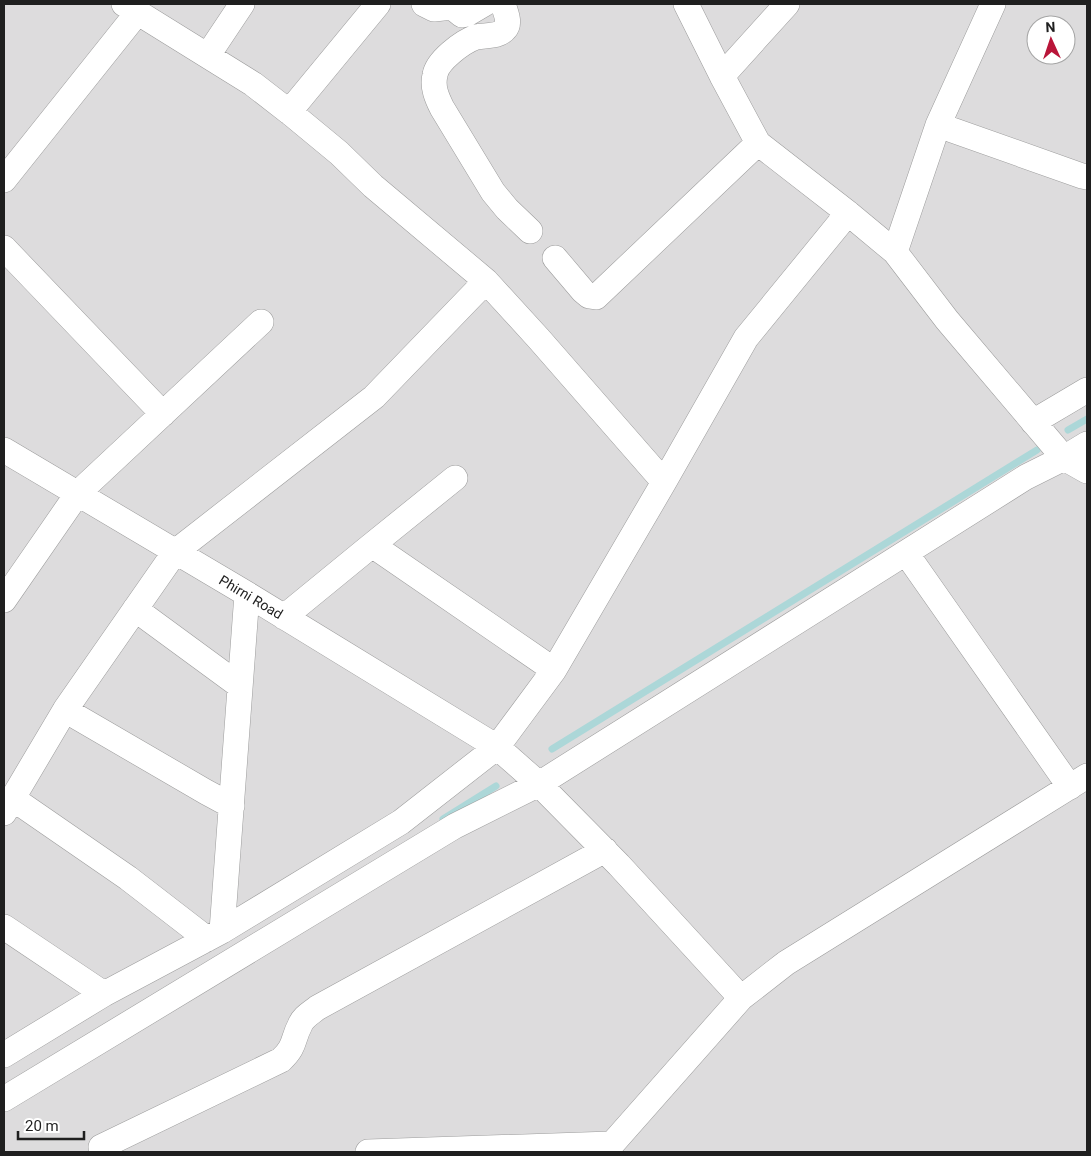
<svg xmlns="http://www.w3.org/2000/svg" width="1091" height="1156" font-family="Roboto,sans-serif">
<rect width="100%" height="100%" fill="#efeae7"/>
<path fill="#dddcdd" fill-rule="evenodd" d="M4,4H1087V1152H4ZM1036,25H1066V55H1036Z"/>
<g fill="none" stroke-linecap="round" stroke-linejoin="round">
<path stroke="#acd7d8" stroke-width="7" d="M1068,430L1087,419
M552,749L1037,450
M443,819L496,786"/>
<g stroke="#9c9c9c" stroke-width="26">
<path id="minor" d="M124,4L253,84L293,115L339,153L373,186L486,281L539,339L664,482
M424,4L434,9L452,7L462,15L467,14L484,4
M503,4C505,11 511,23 505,29C499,37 485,35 476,37C462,42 437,61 435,75C432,87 437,98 442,108L493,192L507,209L530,231
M686,4L722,76L758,143L848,213L895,252L938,125L993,4
M208,55L242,4
M722,76L787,4
M289,112L378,4
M938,125L1082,176L1087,177
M4,180L138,12
M4,248L163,414
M895,252L947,320L1064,458L1087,471
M555,258L583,291L589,296L596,297L758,143
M1033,422L1087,390
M4,450L247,594L497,747L539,784L619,865L741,998
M372,545L455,478
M906,553L1070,787
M4,600L78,493L261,322
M135,609L240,686
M284,617L372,545L554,670
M65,710L206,792L232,806
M12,798L128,878L207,939
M4,813L65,710L175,552L374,397L486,281
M4,927L104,994
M222,931L247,594
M4,1055L104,994L222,931L401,822L497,747L554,670L664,482L746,338L848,213
M4,1099L455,826L539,784L1026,477L1064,458L1087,444
M101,1147L281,1060C296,1046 292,1040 300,1025C303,1017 311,1013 317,1008L605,850
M368,1152L611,1144
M605,1152L741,998L786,963L1087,776"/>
</g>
<use href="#minor" stroke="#fff" stroke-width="25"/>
</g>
<g text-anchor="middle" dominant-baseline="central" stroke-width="4" stroke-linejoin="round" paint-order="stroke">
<g font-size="14" fill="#1f1f1f" stroke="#fff">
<text transform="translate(251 597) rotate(31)">Phirni Road</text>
</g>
</g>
<rect width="1091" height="1156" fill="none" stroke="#1f1f1f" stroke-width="10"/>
<g transform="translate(1051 40) rotate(357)"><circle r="24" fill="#ffffff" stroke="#a5a5a5"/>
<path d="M0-4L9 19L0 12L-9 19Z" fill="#b91539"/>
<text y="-8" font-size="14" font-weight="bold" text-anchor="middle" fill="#1f1f1f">N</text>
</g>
<path d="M18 1131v8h66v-8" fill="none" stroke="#1f1f1f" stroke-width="2.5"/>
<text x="25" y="1131" font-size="15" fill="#1f1f1f" stroke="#ffffff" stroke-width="4" paint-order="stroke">20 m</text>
</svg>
